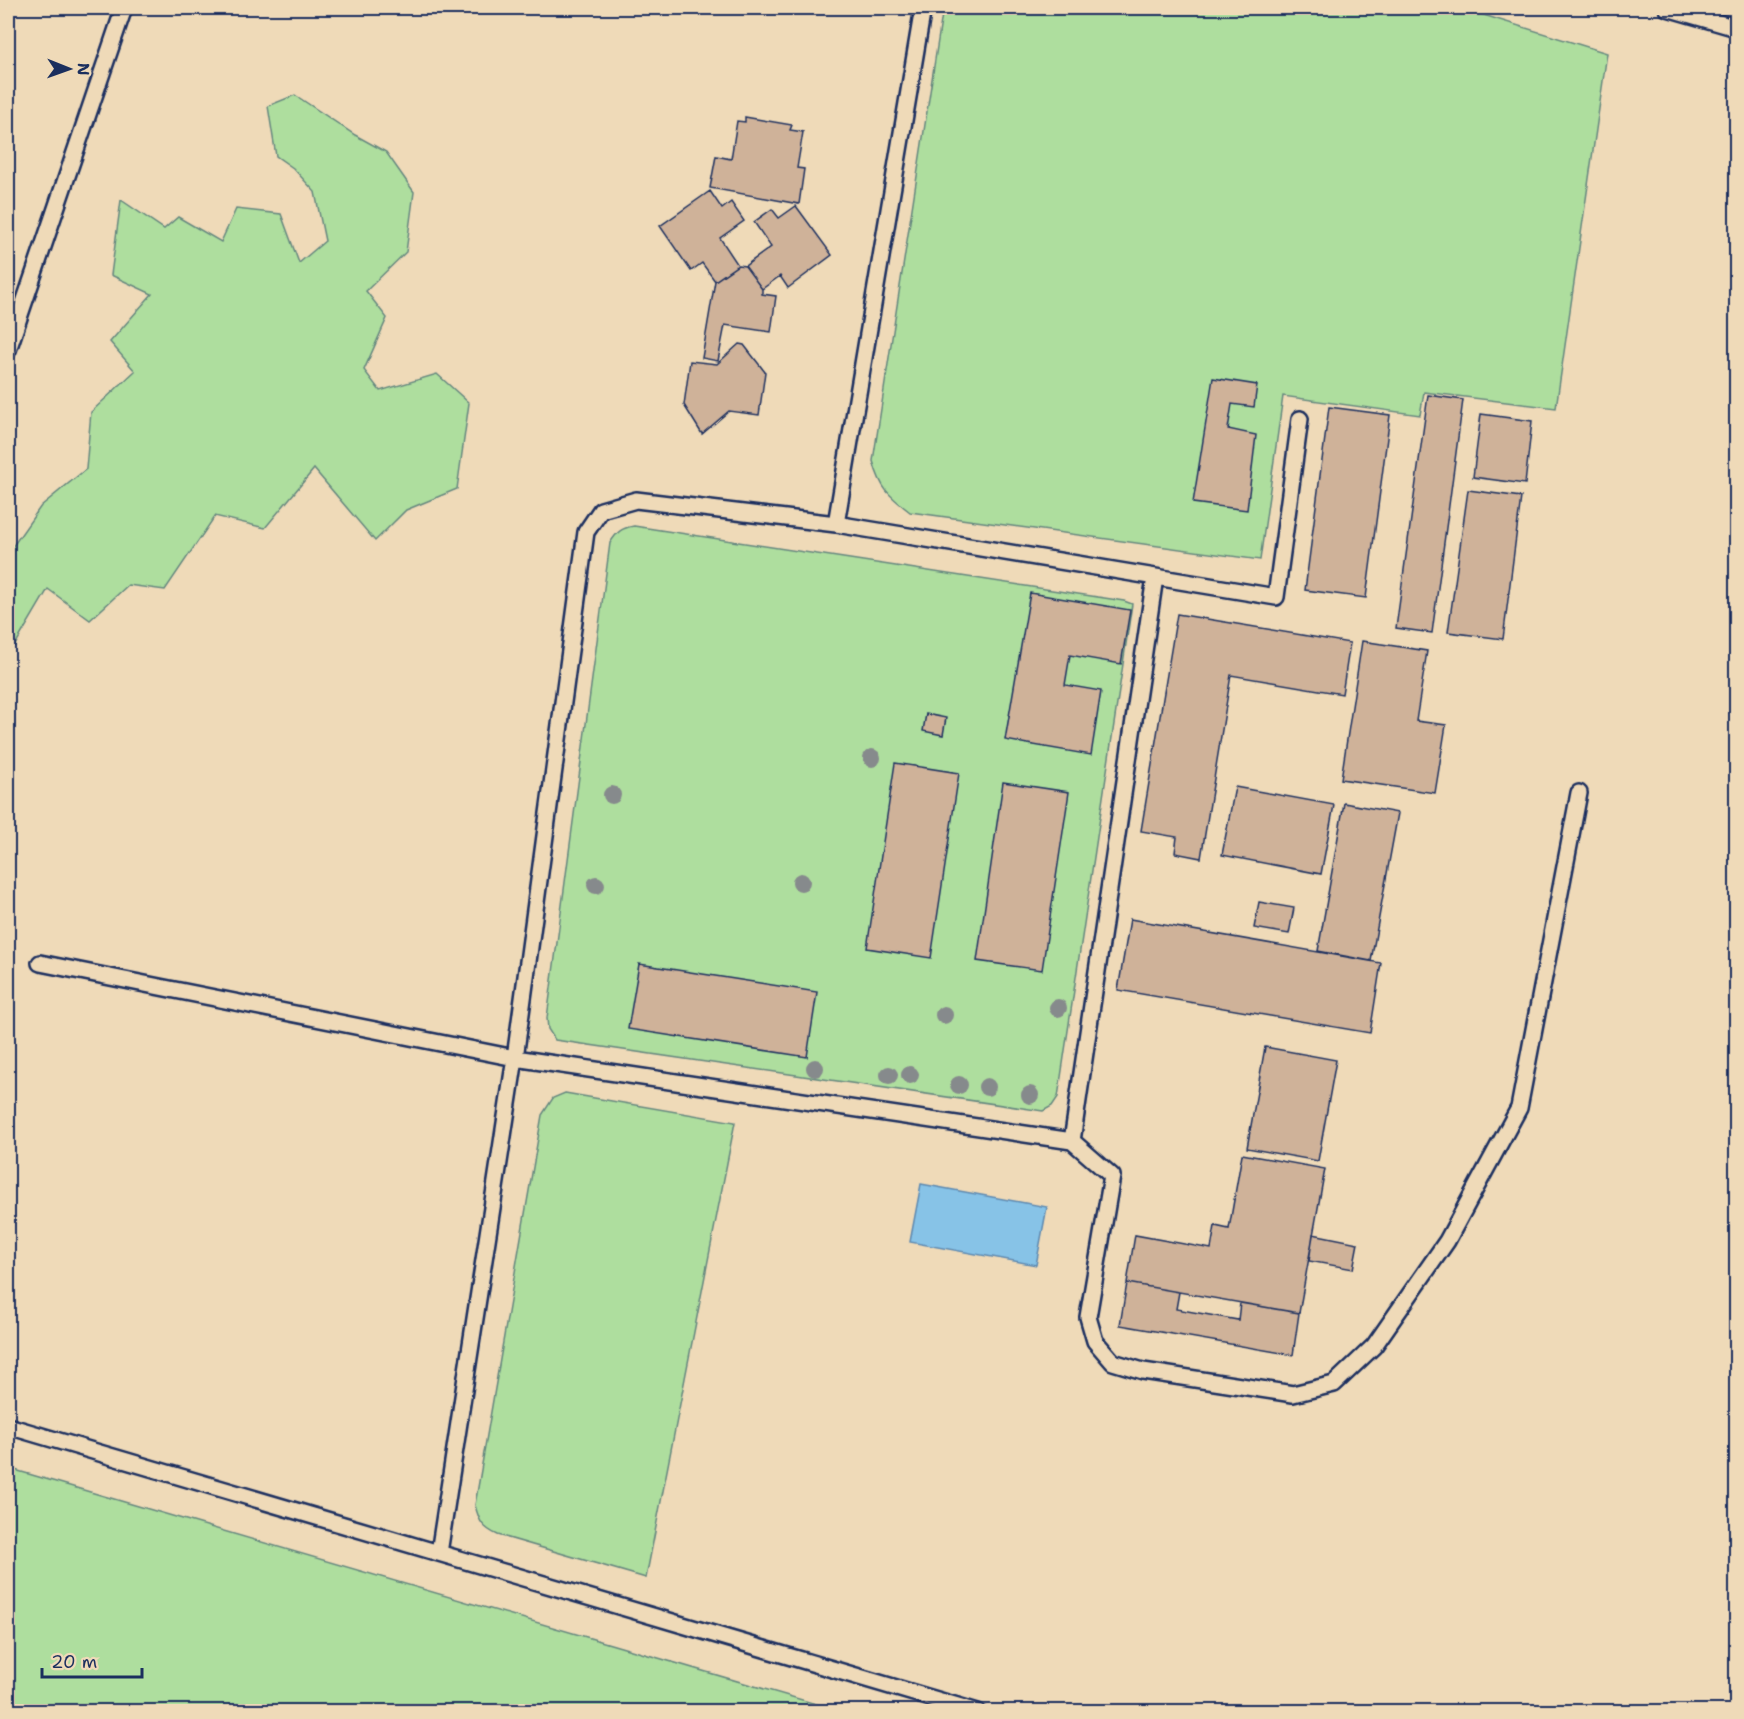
<svg xmlns="http://www.w3.org/2000/svg" width="1744" height="1719" font-family="'Shantell Sans',sans-serif">
<rect width="100%" height="100%" fill="#efdab8"/>
<filter id="ink" filterUnits="userSpaceOnUse"><feTurbulence type="fractalNoise" baseFrequency=".0167" numOctaves="2"/><feDisplacementMap in="SourceGraphic" scale="12" xChannelSelector="R" yChannelSelector="G"/><feConvolveMatrix kernelMatrix="1 2 1 2 8 2 1 2 1" color-interpolation-filters="sRGB"/></filter>
<g filter="url(#ink)">
<path fill="#aede9e" stroke="#64867e" stroke-width="1.5" d="M943,8H1461L1607,53L1556,408L1424,392L1420,415L1283,396L1260,560L910,512C888,495 881,489 873,461Z
M295,95L355,135L386,152L414,192L406,252L366,291L387,318L364,370L380,391L437,374L469,403L457,489L406,510L375,541L314,469L265,528L215,516L165,590L128,585L90,620L48,589L15,645L8,653V553L41,506L86,469L91,412L135,371L110,342L152,294L111,275L121,200L164,229L178,217L221,242L236,209L281,214L299,263L325,241L315,192L293,168L276,156L268,106Z
M634,526L1124,601L1132,604L1058,1097L1052,1106L1043,1111L555,1040L548,1029L547,1018L610,543C617,532 621,528 634,526Z
M565,1093L735,1122L646,1578L498,1535C482,1528 479,1521 475,1505L542,1115L553,1098Z
M8,1468L840,1711H8Z"/>
<path fill="#87c3e7" stroke="#5c88b0" stroke-width="1.5" d="M921,1184L1047,1207L1036,1265L910,1242Z"/>
<path fill="#cfb299" stroke="#1b2f5e" stroke-width="1.5" d="M745,117L792,125L790,130L803,132L797,168L804,169L799,204L710,188L716,156L731,159L737,121L745,122Z
M710,191L722,209L731,202L744,221L720,238L738,265L715,281L702,263L691,271L660,226Z
M796,206L832,255L788,288L780,276L762,289L745,266L771,247L754,222L772,209L779,218Z
M738,265L745,266L762,289V294L776,296L771,332L725,325L718,361L702,358L715,281Z
M739,344L744,345L765,372L759,415L729,411L702,434L684,405L690,361L717,364Z
M1213,378L1257,385L1254,407L1232,404L1228,429L1256,435L1247,510L1193,503Z
M1428,395L1463,400L1432,633L1396,628Z
M1329,407L1390,415L1366,598L1305,590Z
M1481,414L1532,421L1525,484L1473,477Z
M1468,490L1521,497L1503,639L1448,632Z
M1030,593L1130,610L1121,664L1070,655L1065,685L1101,691L1091,755L1005,740Z
M1177,614L1350,643L1342,694L1231,675L1201,858L1175,853L1177,837L1141,831Z
M1362,641L1427,651L1416,721L1446,725L1435,793L1341,779Z
M926,714L946,718L943,735L923,731Z
M895,763L959,773L931,958L867,948Z
M1003,782L1069,792L1042,970L977,961Z
M1235,787L1334,805L1321,874L1222,855Z
M1344,803L1398,813L1371,961L1318,951Z
M1259,902L1294,908L1289,934L1254,928Z
M1130,919L1381,963L1370,1033L1118,990Z
M639,964L817,992L807,1057L628,1029Z
M1265,1047L1336,1060L1318,1161L1247,1148Z
M1242,1154L1325,1169L1299,1313L1127,1283L1135,1235L1211,1249L1215,1226L1229,1229Z
M1313,1234L1358,1243L1353,1269L1309,1261Z
M1127,1283L1179,1292L1176,1309L1238,1320L1240,1303L1299,1313L1293,1355L1120,1325Z"/>
<g fill="none" stroke-linecap="round" stroke-linejoin="round">
<g stroke="#1b2f5e" stroke-width="20">
<path id="service" d="M1667,8L1736,28
M8,350L124,8
M836,524L1276,597L1300,419
M40,963L515,1058L1072,1141L1112,1176L1088,1317L1095,1341L1113,1362L1143,1371L1293,1394L1334,1384L1374,1346L1447,1241L1519,1108L1579,793
M1072,1141L1155,577
M8,1426L978,1712
M439,1553L515,1058L586,532L601,510L636,500L836,524L923,8"/>
</g>
<use href="#service" stroke="#efdab8" stroke-width="15"/>
</g>
<g fill="#868a8c">
<circle cx="872" cy="758" r="9"/>
<circle cx="612" cy="795" r="9"/>
<circle cx="801" cy="882" r="9"/>
<circle cx="596" cy="885" r="9"/>
<circle cx="1058" cy="1008" r="9"/>
<circle cx="944" cy="1015" r="9"/>
<circle cx="815" cy="1068" r="9"/>
<circle cx="889" cy="1075" r="9"/>
<circle cx="910" cy="1075" r="9"/>
<circle cx="959" cy="1085" r="9"/>
<circle cx="987" cy="1087" r="9"/>
<circle cx="1030" cy="1095" r="9"/>
</g>
</g>
<rect width="1744" height="1719" fill="none" stroke="#efdab8" stroke-width="30"/>
<rect x="15" y="15" width="1714" height="1689" fill="none" stroke="#1b2f5e" stroke-width="2" filter="url(#ink)"/>
<g transform="translate(69 69) rotate(91)" stroke="#efdab8" stroke-width="4.5" paint-order="stroke">
<path d="M0-4.5L10 22L0 15L-10 22Z" fill="#1b2f5e"/>
<text y="-9" font-size="16" font-weight="bold" text-anchor="middle" fill="#1b2f5e">N</text>
</g>
<path d="M42 1668v9h100v-9" fill="none" stroke="#1b2f5e" stroke-width="3"/>
<text x="51" y="1668" font-size="18" fill="#1b2f5e" stroke="#efdab8" stroke-width="4.5" paint-order="stroke">20 m</text>
</svg>
